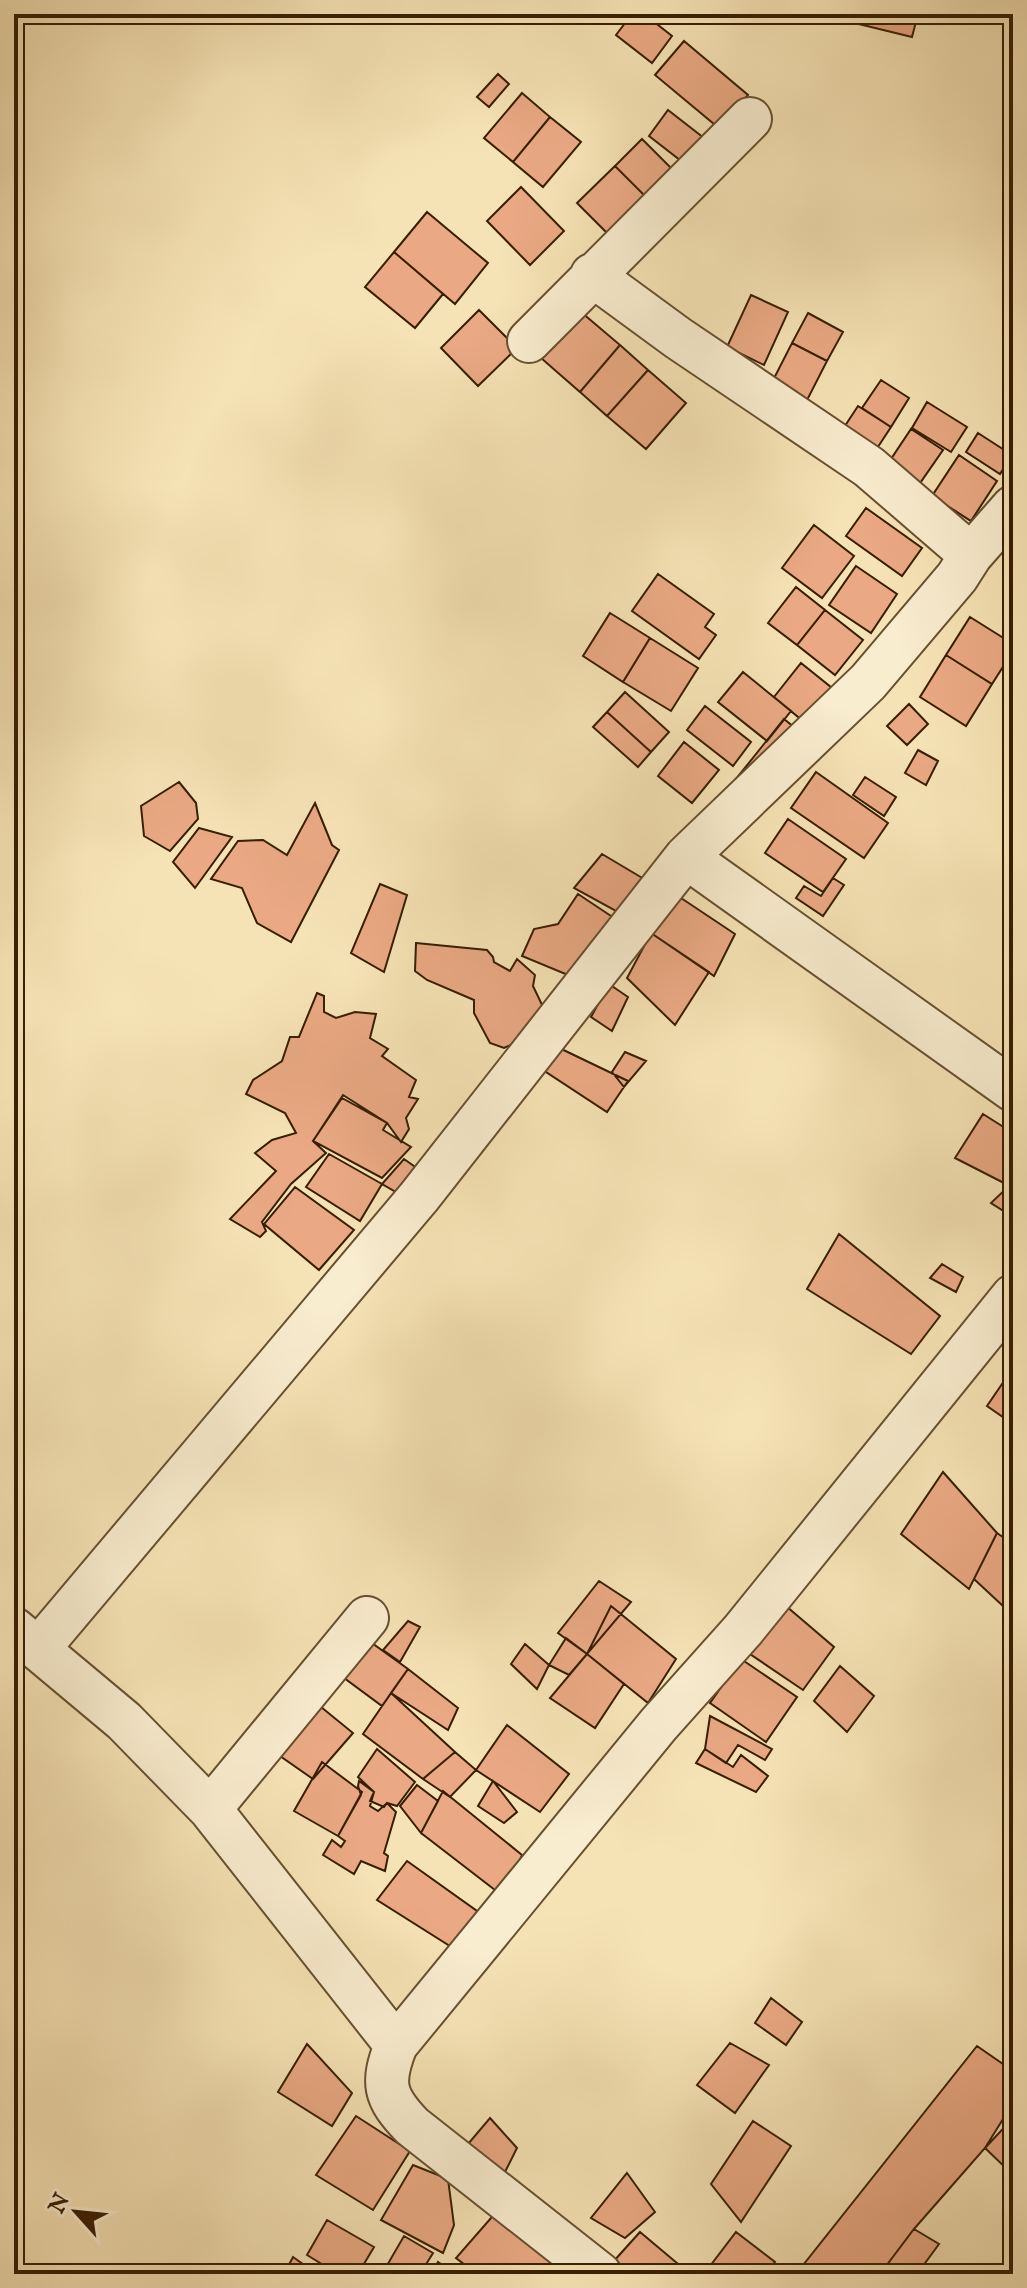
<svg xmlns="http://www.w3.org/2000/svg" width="1027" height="2288" font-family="'IM FELL English',serif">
<rect width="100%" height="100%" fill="#f6e3b5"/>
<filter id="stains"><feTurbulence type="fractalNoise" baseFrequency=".0025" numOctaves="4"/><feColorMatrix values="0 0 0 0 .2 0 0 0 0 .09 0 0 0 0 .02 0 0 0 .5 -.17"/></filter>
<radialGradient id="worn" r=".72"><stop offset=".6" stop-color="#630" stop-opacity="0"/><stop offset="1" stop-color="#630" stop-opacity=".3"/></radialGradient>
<path fill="#eaa984" stroke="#371e02" stroke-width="2" d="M632,14H644L672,36L652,63L616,35Z
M831,14H918L912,37L830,17Z
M684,41L748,95L720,129L655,75Z
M498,74L509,84L489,107L477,97Z
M522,93L550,117L513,162L484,138Z
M668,110L718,149L698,174L649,136Z
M550,117L581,142L543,187L513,162Z
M642,139L683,180L656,207L615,166Z
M615,166L656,207L618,244L577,203Z
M521,187L564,231L530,265L487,221Z
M427,212L488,263L455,304L394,252Z
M394,252L443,294L415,328L365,287Z
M751,295L788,312L764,365L727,347Z
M479,310L517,348L478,386L441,348Z
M581,312L620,345L580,392L541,358Z
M808,313L843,332L827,361L792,343Z
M792,343L827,361L803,408L768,390Z
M620,345L648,370L607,416L580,392Z
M648,370L686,403L646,449L607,416Z
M881,380L909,398L891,427L862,408Z
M927,402L967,427L951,452L912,428Z
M858,406L891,427L874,453L841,432Z
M911,429L943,450L918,486L887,465Z
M978,433L1012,455L1000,474L966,452Z
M959,455L997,481L971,521L932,496Z
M866,508L922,548L902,576L846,536Z
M814,525L854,556L822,598L782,568Z
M856,566L897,594L871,633L829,605Z
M658,574L714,614L705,627L716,635L699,659L632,611Z
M796,587L825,610L797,645L768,623Z
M825,610L863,640L835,675L797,645Z
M610,613L650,638L623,682L583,656Z
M970,617L1013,644V651L992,684L946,655Z
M650,638L698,668L671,711L623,682Z
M946,655L992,684L966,726L920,697Z
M801,663L837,692L809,726L774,697Z
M743,672L791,711L767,741L718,702Z
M625,692L669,732L651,752L607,712Z
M909,704L928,724L907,745L887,726Z
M705,706L751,742L733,766L687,730Z
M607,712L651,752L638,767L593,727Z
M784,719L800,732L751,793L736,779Z
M684,742L719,770L692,803L658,776Z
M918,750L938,761L926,785L905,773Z
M816,772L888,823L864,858L791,808Z
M865,777L896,797L884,816L853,795Z
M179,782L196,803L198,819L170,851L144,836L141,806Z
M315,803L332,845L339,850L291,942L257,923L242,888L211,879L238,841L263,840L287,855Z
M788,819L846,859L823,892L765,853Z
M199,828L232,837L195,888L173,862Z
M602,854L649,882L625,916L574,888Z
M833,878L844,885L823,916L796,898L804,886L821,896Z
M380,884L407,895L384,972L351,953Z
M578,894L623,924L580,980L522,956L534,929L558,924Z
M675,894L735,934L714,976L651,933Z
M651,933L709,972L675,1025L627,978Z
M416,943L487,950L493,957L494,962L510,971L517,959L535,975L533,986L545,1011L515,1043L504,1048L490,1043L474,1013V1000L427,980L415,971Z
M609,984L628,997L612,1031L591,1017Z
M317,993L324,996V1012L336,1018L355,1012L376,1014L370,1038L388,1049L382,1056L416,1080L409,1097L418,1099L406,1118L409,1129L401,1142L387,1123L343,1095L313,1141L326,1153L291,1184L262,1222L266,1231L260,1237L230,1219L276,1171L255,1153L272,1140L296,1133L285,1113L246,1094L253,1080L282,1061L290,1037H299Z
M551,1044L628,1081L607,1112L543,1070Z
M625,1052L646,1061L624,1087L612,1072Z
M342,1098L387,1123L383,1130L411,1147L382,1178L313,1141Z
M983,1114L1013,1133V1162L1004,1183L955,1158Z
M329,1154L382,1184L360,1221L306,1187Z
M404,1159L428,1176L408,1199L382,1184Z
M1013,1182V1217L991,1203Z
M295,1187L354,1230L319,1270L264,1224Z
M839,1234L940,1316L911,1354L807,1289Z
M942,1264L963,1277L956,1292L930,1278Z
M1013,1368V1424L987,1406Z
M943,1472L997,1533L969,1589L901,1534Z
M997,1533L1013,1544V1593L1004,1607L974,1579Z
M599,1581L631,1602L587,1654L558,1633Z
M611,1606L676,1659L648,1703L587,1654Z
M786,1606L834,1647L803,1690L747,1652Z
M408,1621L420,1627L400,1662L383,1650Z
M358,1633L408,1669L382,1706L332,1669Z
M566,1638L587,1654L569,1675L549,1665Z
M525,1644L549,1665L537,1689L511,1664Z
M587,1654L624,1684L595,1728L550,1698Z
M741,1659L797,1697L766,1742L710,1703Z
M840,1666L874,1696L847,1732L814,1701Z
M408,1669L458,1708L448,1730L391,1693Z
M391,1693L455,1752L423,1779L363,1734Z
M310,1698L353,1733L313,1779L270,1749Z
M710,1716L772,1749L765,1760L738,1745L726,1763L705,1749Z
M507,1725L569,1774L540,1812L476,1770Z
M377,1749L415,1782L397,1806L387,1803L384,1807L370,1801L374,1792L358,1777Z
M705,1749L733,1767L741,1755L768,1776L756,1792L696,1763Z
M455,1752L476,1770L450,1797L423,1779Z
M322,1762L362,1792L338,1836L294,1811Z
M359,1781L374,1792L370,1806L378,1811L387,1803L396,1812L384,1853L388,1856L385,1871L361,1861L354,1874L323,1855L332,1840L341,1847L345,1841L338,1836L361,1795L358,1786Z
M493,1781L517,1812L504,1823L478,1806Z
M417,1785L438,1801L421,1833L400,1806Z
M443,1791L522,1855L504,1897L421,1833Z
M407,1861L484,1916L453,1948L377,1900Z
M771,1998L802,2022L786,2045L755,2023Z
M730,2043L769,2065L735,2113L697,2085Z
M307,2044L352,2093L332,2126L278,2092Z
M977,2046L1013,2071V2103L985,2148L914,2229L880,2274H796Z
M356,2116L410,2151L373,2210L316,2175Z
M490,2118L517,2148L501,2180L468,2144Z
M1013,2118V2175L985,2148Z
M753,2121L791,2146L741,2222L711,2184Z
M413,2165L448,2179L454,2225L443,2253L381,2220Z
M627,2173L655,2212L625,2238L591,2218Z
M498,2210L567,2274H477L456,2258Z
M327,2220L374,2247L358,2274H338L307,2255Z
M914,2229L939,2244L917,2274H897L886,2266Z
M640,2232L690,2274H628L613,2262Z
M736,2232L775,2262L765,2274H704Z
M404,2236L433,2253L420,2274H382Z
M293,2257L317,2274H284Z
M438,2262L456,2274H431Z"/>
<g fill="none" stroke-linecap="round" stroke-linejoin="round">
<g stroke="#674f2f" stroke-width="46">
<path id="minor" d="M529,341L750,119
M971,555L1013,507
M686,857L1013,1090
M14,1629L124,1721L210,1809L396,2045
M39,1648L419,1197L686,857L868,682L957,577L971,555L869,467L678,338L592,275
M210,1809L367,1618
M600,2274L412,2126C384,2097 381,2083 396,2045L659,1724L743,1630L1013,1296"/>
</g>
<use href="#minor" stroke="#f9edcf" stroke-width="42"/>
</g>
<rect width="1027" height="2288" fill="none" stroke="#f6e3b5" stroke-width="48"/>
<rect x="16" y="16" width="995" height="2256" fill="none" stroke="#371e02" stroke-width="4"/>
<rect x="24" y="24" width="979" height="2240" fill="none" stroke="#371e02" stroke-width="2"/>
<g transform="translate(76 2212) rotate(297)" stroke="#f9edcf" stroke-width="6" paint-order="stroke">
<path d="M0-6L14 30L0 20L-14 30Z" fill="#371e02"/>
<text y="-12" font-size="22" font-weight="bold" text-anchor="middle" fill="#371e02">N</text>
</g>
<rect width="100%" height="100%" filter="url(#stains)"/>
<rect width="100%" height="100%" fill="url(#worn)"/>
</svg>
